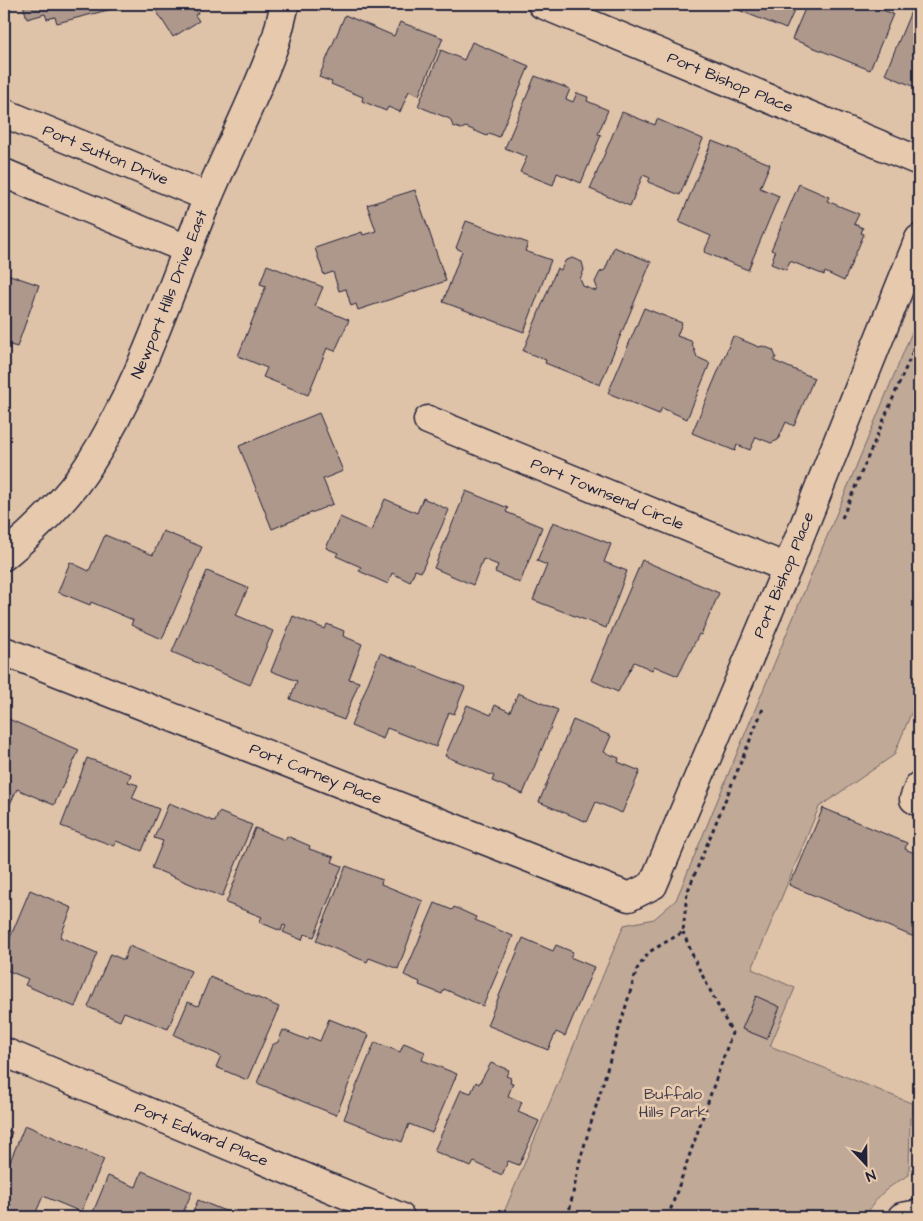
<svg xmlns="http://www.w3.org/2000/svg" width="923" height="1221" font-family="'Architects Daughter',sans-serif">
<rect width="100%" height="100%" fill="#dfc3a9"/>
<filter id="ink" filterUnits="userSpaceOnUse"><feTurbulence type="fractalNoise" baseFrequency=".02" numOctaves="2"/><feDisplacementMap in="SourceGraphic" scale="10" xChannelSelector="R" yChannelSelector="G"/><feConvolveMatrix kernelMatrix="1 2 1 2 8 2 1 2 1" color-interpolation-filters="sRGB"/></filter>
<g filter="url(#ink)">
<path fill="#c0a997" stroke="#716669" d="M919,315V694L894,755L819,807L752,969L795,988L770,1046L916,1105L910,1118L909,1175C888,1187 876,1195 866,1217H502L624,925L654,919L676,900Z"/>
<path fill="#ae988c" stroke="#22223b" d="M23,4H110L112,9L57,23L55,17L47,19L45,14L27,19Z
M152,4H193L198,13L195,15L199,21L173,37Z
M732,4H797L786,29L731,7Z
M807,4H868L893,14L870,70L792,39Z
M912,9L919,12V89L885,74Z
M345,15L394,36L400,22L443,38L419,95L409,91L400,112L388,107L386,111L362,101L363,97L331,84L332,82L319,77Z
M472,42L529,66L499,137L489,133L487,136L466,127L461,129L453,126L450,119L418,106L441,50L464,60Z
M535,76L570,89L566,99L573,102L577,93L588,97L587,101L608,110L598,134L601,135L581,183L557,173L553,185L520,172L527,157L505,148Z
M622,112L655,125L657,119L703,139L680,195L648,182L650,178L643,175L630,206L590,189Z
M712,141L770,164L760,188L779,196L748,270L704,252L711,236L679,222Z
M799,184L829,197L827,201L859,214L854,224L863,228L861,233L864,234L844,281L825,272L824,275L790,261L786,270L771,264L775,252L771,250Z
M415,190L446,281L358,310L356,304L351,306L346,289L339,291L333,272L324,275L315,248L362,232L363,235L376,231L367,205Z
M466,221L528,243L525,251L551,260L524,332L443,302L462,251L456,248Z
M614,247L651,262L600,385L545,363L546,360L523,351L557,268L561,270L565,261L572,258L582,262L584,270L580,279L583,286L596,291L597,287L595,282L600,272L605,270Z
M267,265L323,287L315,306L349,320L335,351L327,348L308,395L263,377L267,368L238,356L266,286L260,284Z
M4,273L39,285L17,347L4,343Z
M644,308L682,323L677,336L691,341L697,357L710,363L687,419L662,408L659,414L608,393Z
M733,336L759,347L763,346L773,350L776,357L774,361L814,378L794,426L786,422L778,440L771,443L756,437L750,450L737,445L735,451L692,433Z
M319,413L343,471L323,479L333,504L272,529L239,446Z
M466,491L508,508L506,512L542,527L520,583L495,572L498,565L483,559L473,585L434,568Z
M423,498L449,510L421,572L415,570L410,582L392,573L388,584L359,571L361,567L336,556L338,553L326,548L340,517L371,531L385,499L417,513Z
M553,522L611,544L604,562L627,571L606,628L533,600L547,565L537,561Z
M163,531L202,547L162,639L131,625L133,620L91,602L90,605L58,592L70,562L89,571L105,535L153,555Z
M642,560L719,593L701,635L699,634L678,676L654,666L652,670L634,662L618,692L591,680Z
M207,571L248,588L236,615L273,631L250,685L172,652Z
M293,616L325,629L327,624L344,631L343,636L362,644L349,679L359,682L344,720L290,699L297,681L271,671Z
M380,653L465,687L454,714L449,712L436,747L387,728L383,739L351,726Z
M518,693L558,710L523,794L492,781L494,776L445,756L467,705L491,715L495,705L510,712Z
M4,717L79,750L54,805L17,789L4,817Z
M573,720L611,736L604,752L619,758L618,762L640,771L622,813L596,802L587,822L539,802Z
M87,758L131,774L128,782L138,785L132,798L159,809L142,851L116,841L114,846L61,826Z
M169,803L215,822L219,812L252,825L222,897L152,868L163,841L154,838Z
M823,808L907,843L905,849L919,855V939L789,885L793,875H795Z
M255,828L285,840L287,836L310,846L309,849L334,857L332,862L342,866L314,937L304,934L302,940L283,932L286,926L283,925L281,931L259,922L262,917L226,903Z
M346,866L382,880L381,884L423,901L398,969L369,958L367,962L316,941Z
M30,890L72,908L60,937L97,953L75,1007L25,985L28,979L4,969V952Z
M435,903L452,910L454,907L476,917L475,920L513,936L483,1006L444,989L442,994L419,985L420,982L404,975Z
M523,938L553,951L556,945L573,952L570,957L594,967L565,1036L556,1032L548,1050L487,1025Z
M129,946L191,971L168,1029L124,1012L120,1021L88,1007L110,954L124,960Z
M210,977L279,1007L247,1080L216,1067L221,1056L174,1035L188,1002L198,1006Z
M756,996L780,1007L767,1039L742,1029Z
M329,1019L369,1035L336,1115L257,1083L272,1045L278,1042L283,1030L308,1040L310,1037L320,1041Z
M375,1042L400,1052L404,1043L425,1052L422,1060L457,1074L432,1133L409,1124L402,1142L344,1119L349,1106H348Z
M491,1063L509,1070L506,1076L511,1078L510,1082L513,1083L508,1096L522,1102L518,1112L539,1121L519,1165L508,1161L502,1175L474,1162L471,1167L434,1151L461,1090L471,1093L476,1082L479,1084Z
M25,1125L104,1159L81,1212L43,1196L34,1217H12L4,1214V1176Z
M4,1129L12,1132L4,1152Z
M142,1171L192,1192L181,1217H91L108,1176L136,1187Z
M198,1200L240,1217H191Z"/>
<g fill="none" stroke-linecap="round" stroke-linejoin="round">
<g stroke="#22223b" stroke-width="31">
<g id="minor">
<path id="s1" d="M542,4L919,161"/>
<path d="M46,191L187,249"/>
<path id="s2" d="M428,420L787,568"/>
<path id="s3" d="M4,651L629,897L653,885L787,568L919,239"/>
<path d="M919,786L914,799L919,802"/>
<path id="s4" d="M4,1052L400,1217"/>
<path d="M902,1217L919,1214"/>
</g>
</g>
<g stroke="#22223b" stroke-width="31">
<g id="tertiary">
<path id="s5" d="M4,113L208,197"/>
<path d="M4,173L46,191"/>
<path id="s6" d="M4,556C33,532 69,497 89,465C141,384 170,289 207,200C228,150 253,102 272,51C278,36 281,19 285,4"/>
</g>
</g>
<path stroke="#22223b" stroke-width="3" stroke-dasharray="4 4" stroke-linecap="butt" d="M842,518L919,337
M568,1217L580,1160L637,969L649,952L683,932L687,893L764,706
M668,1217L732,1033L695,961L683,932"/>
<use href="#minor" stroke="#e7caae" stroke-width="28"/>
<use href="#tertiary" stroke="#e7caae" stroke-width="28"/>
</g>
</g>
<g text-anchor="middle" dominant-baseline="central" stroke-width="5" stroke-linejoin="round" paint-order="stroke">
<g font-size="16" fill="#22223b" stroke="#e7caae">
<text stroke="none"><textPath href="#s1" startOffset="204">Port Bishop Place</textPath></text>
<text stroke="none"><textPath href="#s5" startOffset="110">Port Sutton Drive</textPath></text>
<text stroke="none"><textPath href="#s6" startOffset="314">Newport Hills Drive East</textPath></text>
<text stroke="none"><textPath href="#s2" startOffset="194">Port Townsend Circle</textPath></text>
<text stroke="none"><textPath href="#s3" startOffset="1035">Port Bishop Place</textPath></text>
<text stroke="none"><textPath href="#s3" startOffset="335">Port Carney Place</textPath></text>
<text stroke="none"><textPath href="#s4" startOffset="214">Port Edward Place</textPath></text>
</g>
<g font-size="16" fill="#423d4d" stroke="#e7caae">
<text x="673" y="1094">Buffalo<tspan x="673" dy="18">Hills Park</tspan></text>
</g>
</g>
<rect width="923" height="1221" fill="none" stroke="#e7caae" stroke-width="20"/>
<rect x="10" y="10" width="903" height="1201" fill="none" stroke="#22223b" stroke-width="2" filter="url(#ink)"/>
<g transform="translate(866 1164) rotate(158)" stroke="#e7caae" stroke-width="4" paint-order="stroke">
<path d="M0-4L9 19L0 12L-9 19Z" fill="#22223b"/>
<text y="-8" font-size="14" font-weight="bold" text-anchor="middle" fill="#22223b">N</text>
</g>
</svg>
